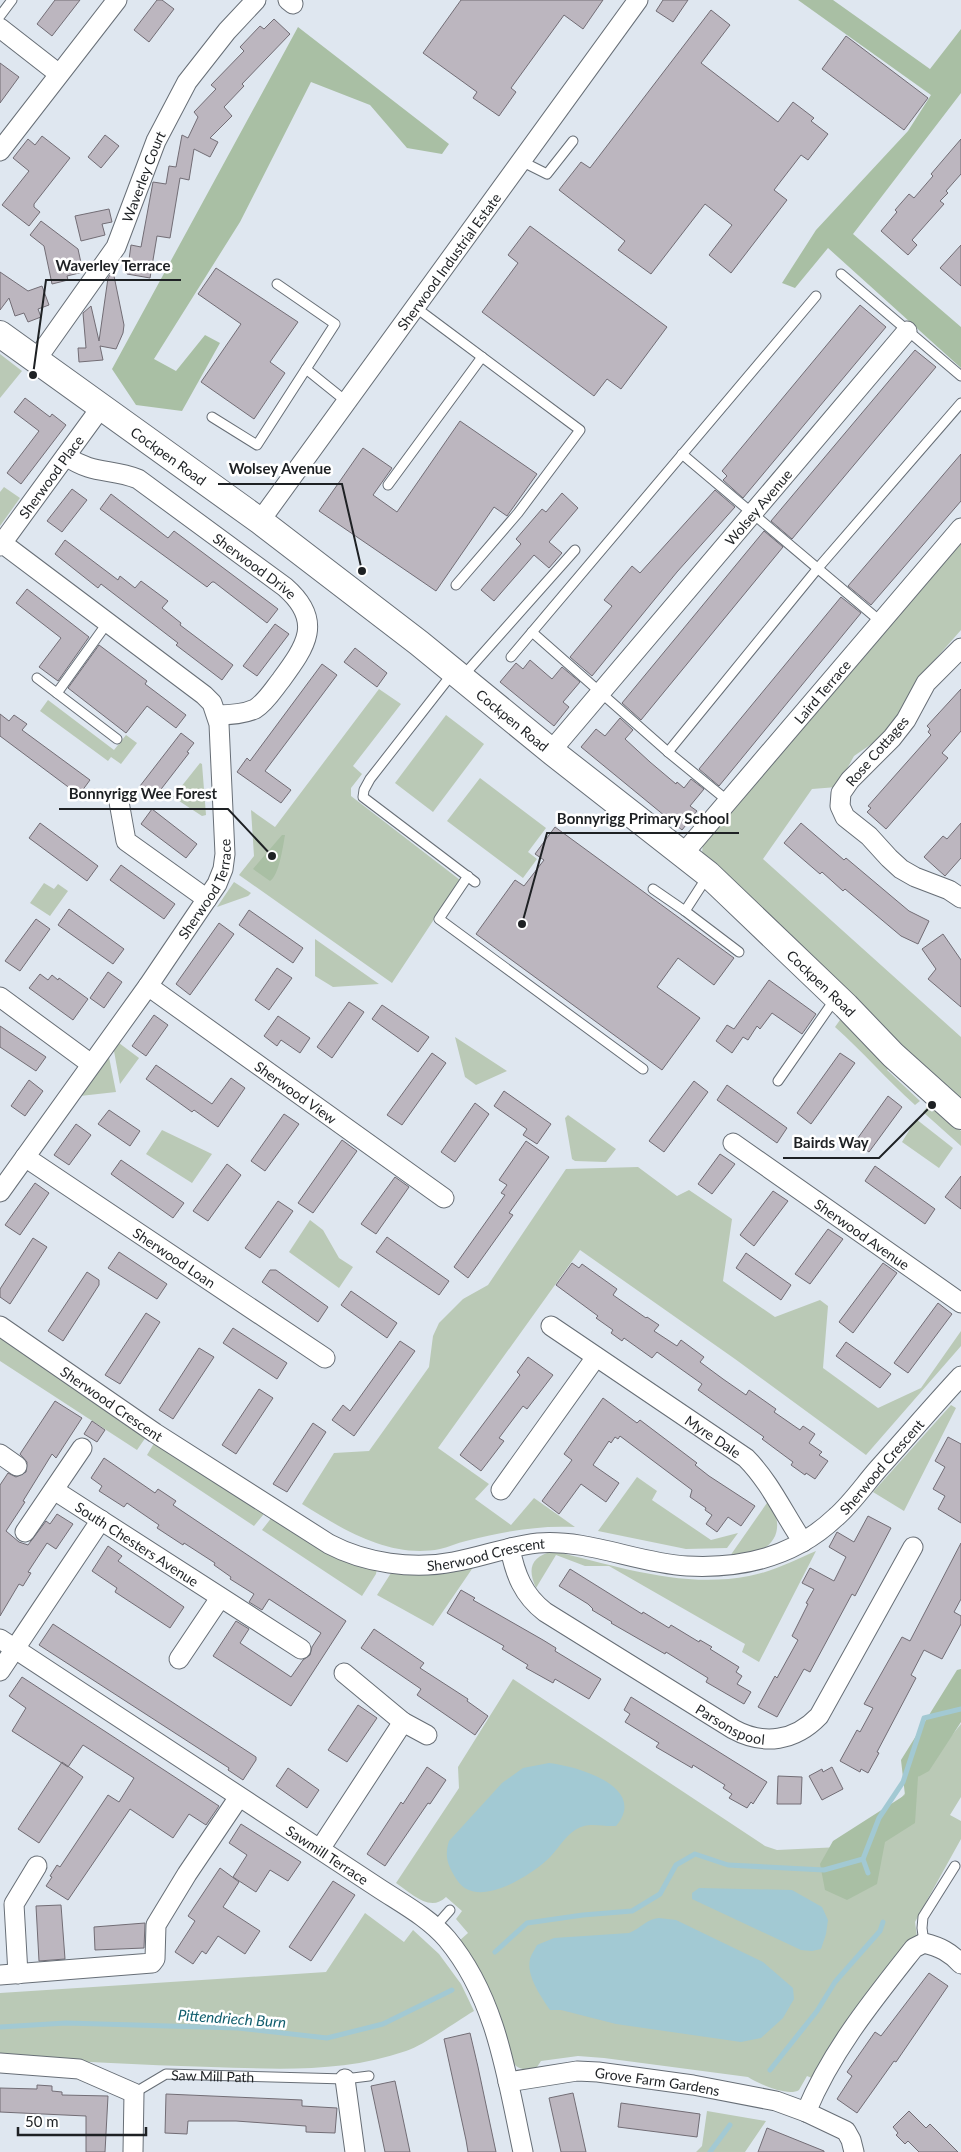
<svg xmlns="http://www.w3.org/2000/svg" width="961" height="2152" font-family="Lato,sans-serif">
<rect width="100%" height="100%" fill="#dfe7f0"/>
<path fill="#bac9b6" d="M0,354L22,371L0,398Z
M4,487L20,498L0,526V492Z
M961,537V630L932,663L886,734L854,756L837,787L812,789L763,859L961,1037V1103L702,854L703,841Z
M379,689L401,704L353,766L362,774L351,788V796L460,880L392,983L239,875L254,856L251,810L275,827Z
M48,700L114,750L126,735L137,743L121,764L111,757L108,761L40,711Z
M446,715L484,744L433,812L395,783Z
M200,763L202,764L206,815L202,816L173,797Z
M480,778L546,828L528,852L537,859L523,878L447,821Z
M234,882L251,893L248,896L217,907Z
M44,883L54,889L58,884L68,891L50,916L30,903Z
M315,939L379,984L333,987L315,976Z
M842,1017L891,1065L887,1070L920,1101L915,1105C887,1080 863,1052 835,1027Z
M455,1037L507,1071L476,1085L465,1077Z
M119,1043L139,1058L120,1084L114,1051Z
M109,1057L116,1092L80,1096Z
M927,1107L932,1112L936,1108L961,1131V1146L923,1112Z
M568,1115L616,1149L606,1162L575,1161L572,1159L565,1118Z
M916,1119L953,1148L939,1168L902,1142Z
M162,1130L212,1154L192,1183L146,1154Z
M638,1167L677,1196L689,1190L732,1219L723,1281L775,1317L820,1300L828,1306L823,1368L878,1408L921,1388L961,1331V1346L866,1455L735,1359L580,1250L438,1448L489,1484L475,1499L511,1525L534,1498L575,1527C536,1525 503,1532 466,1541C457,1543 449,1547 440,1549C390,1559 342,1529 302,1504L334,1453L369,1451L429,1367L433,1336L439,1323L463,1299L488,1285L566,1169Z
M310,1220L323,1230L339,1258L353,1267L339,1288L289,1252Z
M0,1337L148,1434L137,1450L0,1361Z
M951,1405L956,1408L904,1511L873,1492Z
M156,1440L263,1511V1515L254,1526L147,1455Z
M637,1477L657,1491L652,1500L711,1540L738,1533L727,1548L686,1549L598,1531Z
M769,1500C782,1522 781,1543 755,1553C747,1556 738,1555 730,1556Z
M272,1517L377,1568L376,1574L362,1596L262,1530Z
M553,1551C617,1566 683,1589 749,1576C772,1572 795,1560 816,1551L759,1662L742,1652L745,1644L609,1566H585L556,1555L536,1588C527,1568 531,1557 553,1551Z
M474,1566L433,1626L377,1595L391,1573C421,1577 446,1574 474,1566Z
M513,1679L765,1846L777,1850L840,1847L902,1797L961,1724V1797L950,1815L961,1821V1839L915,1922L917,1937L812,2078L807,2076L799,2090C788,2097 759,2084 748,2077L604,2058L578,2056L541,2061L535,2070C529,2070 521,2070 516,2066C509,2059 508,2043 505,2033C497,1998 480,1970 459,1941L468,1933L456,1919L462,1911L446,1897C430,1913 411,1893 396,1883L459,1788L458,1767Z
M365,1913L404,1942L413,1930L439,1954L461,1984L474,2011C455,2022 426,2044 406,2051C343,2073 277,2069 211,2067C141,2065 70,2061 0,2057V1993L326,1972Z
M707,2111L766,2121L745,2152H696L702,2146Z"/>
<path fill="#a9bfa4" d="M798,0H833L930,69L961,29V93L853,234L961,327V368L828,248L795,288L782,283L816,230L908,131L931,95Z
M298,27L449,144L442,154L407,148L370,105L311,82L240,222L154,359L176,371L205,335L220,343L182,411L136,405L112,369Z
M282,835H285C283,846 279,876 270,881L253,869Z
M961,1669V1722L929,1771L918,1777L915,1823L885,1842L877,1884L847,1900L825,1890L820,1864L833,1841L905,1795L901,1760L957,1670Z"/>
<path fill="#a2c9d3" d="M549,1763C577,1766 649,1787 616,1826C601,1827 589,1821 575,1830C564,1837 557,1851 547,1860C528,1877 476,1910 457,1880C448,1866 444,1857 449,1841L502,1783L523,1768Z
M699,1888L792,1890L822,1907L828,1920L826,1934L821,1949L812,1951L801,1950L692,1899V1893Z
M659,1918L676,1920L763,1962L793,1988L794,1999L783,2018L761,2038L741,2042L616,2024L561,2010H550C541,1996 526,1976 530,1959C531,1955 535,1949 537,1945L554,1938L629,1933C641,1928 647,1919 659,1918Z"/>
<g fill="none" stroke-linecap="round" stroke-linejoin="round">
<path stroke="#a2c9d3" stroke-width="5" d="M863,1859L868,1873
M495,1952L527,1923L583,1915L632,1911L660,1894L676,1865L695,1854L728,1865L824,1870L863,1859L879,1818L903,1782L924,1718L961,1709
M0,2027L66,2023L238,2028L327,2038L383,2024L452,1990
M770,2070L817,2011L835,1982L880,1931L883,1922
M710,2152L730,2125"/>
</g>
<path fill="#bcb6bf" stroke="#726d75" d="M55,0H80L52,36L37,24Z
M157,0H162L174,9L149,42L134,30Z
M461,0H603L583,29L564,15L511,88L516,92L499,116L473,98L477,92L423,53Z
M663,0H688L673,22L656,11Z
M711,10L730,25L701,63L778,122L793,102L814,118L811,121L828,134L808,160L801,155L774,190L787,200L731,273L709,255L732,225L705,204L651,274L618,250L625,241L559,190L581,162L590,168Z
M274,19L290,34L242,84L244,86L224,107L232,116L210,138L218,142L210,157L194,149L189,180L180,178L170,238L157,236L150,278L127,274L131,245L141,247L153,182L166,184L169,166L176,167L182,135L188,138L198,117L194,112L216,89L211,85L244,51L240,47L260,26L264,29Z
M846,36L928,98L904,130L822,69Z
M0,63L19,77L0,103Z
M105,135L119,146L101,168L88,157Z
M42,136L70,158L34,204V207L40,212L29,226L2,205L29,171L13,158L28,139L35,145Z
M961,139V174L946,191L948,193L940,201L944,204L912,240L917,245L908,255L881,231L897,212L895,210L909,194L914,198L933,176L931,174Z
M109,209L112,222L102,224L105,235L81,241L75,216Z
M41,221L78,249L83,272L67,276L68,280L52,284L44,246L30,235Z
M530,226L667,327L621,389L607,379L594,396L482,312L518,263L508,255Z
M961,245V286L940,268Z
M216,268L298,322L270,362L285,373L254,419L201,382L241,324L198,294Z
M113,271L124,325L123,333L116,349L100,346L103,360L79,362L78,348H86L83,313L91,306L99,341L108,278Z
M0,272L28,291L42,286L49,305L38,309L41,317L28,322L24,313L15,316L9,298L0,310Z
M860,305L886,327L743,498L723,480L727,476L722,471Z
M915,350L936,367L792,539L771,521Z
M25,398L50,417L52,414L66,425L21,484L7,473L39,431L14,412Z
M460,421L537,474L507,516L494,507L436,591L319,511L363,448L392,468L373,495L397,512Z
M961,454V501L871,605L848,586Z
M72,489L87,500L62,532L47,521Z
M715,490L735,507L677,572L592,676L570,657L612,606L604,600L632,566L640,573Z
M562,493L578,508L549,542L562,553L549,568L534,555L494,601L481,590L521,544L516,539L542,509L546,512Z
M111,494L168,538L174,531L278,609L267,623L214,582H212L207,587L100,509Z
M764,531L783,547L641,720L622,703Z
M65,540L118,580L120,576L135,588L141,581L168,601L162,608L181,623L180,625L233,665L222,680L176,645L178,643L101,584L98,588L55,554Z
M27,589L89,637L58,681L39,667L61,638L16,603Z
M841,597L861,613L719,786L699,769Z
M275,624L289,634L257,676L243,666Z
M99,645L147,681L145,684L186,715L176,728L147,706L126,733L68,688Z
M355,648L387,673L377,687L344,662Z
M530,660L552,679L562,667L580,682L563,702L569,707L554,726L500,682L516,663L523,669Z
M322,664L337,675L265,771L291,790L281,803L237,772L247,758L250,761Z
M961,689V731L942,753L948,758L886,829L867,812L871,808L868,806L931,735L928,732L930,729L927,726Z
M0,714L9,721L14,715L27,724L22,730L90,780L79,795L0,736Z
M620,718L633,730L625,739L650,762L676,784L677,782L684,788L691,779L704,789L690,806L697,811L682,830L581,747L596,729L605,736Z
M181,733L194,743L187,752L189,753L155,797L140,786Z
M152,809L197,844L186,858L141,824Z
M40,823L98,866L87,881L29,838Z
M801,823L844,860L846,858L909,911L929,921L918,944L901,936L845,889L843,891L822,872L820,874L784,843Z
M961,823V858L945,876L924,857L943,836L947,839Z
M555,827L734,958L714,985L678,958L657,987L700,1018L662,1070L476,934L515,880L524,886L544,860L535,854Z
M121,865L175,904L164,919L110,880Z
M69,909L124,949L113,964L58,925Z
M249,910L303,948L293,963L239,925Z
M36,919L50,929L20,971L5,961Z
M219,923L234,934L190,995L176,984Z
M943,934L961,960V1007L928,979L936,969L922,949Z
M277,968L292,978L269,1010L255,1000Z
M108,972L122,982L104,1008L90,998Z
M40,974L48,980L52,975L58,980L59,978L88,999L73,1020L29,988Z
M769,980L816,1014L802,1034L772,1013L760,1029L757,1026L748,1040L743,1037L732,1053L716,1041L727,1025L734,1029Z
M349,1002L364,1012L332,1058L317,1047Z
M382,1005L429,1037L418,1052L372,1019Z
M154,1015L168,1025L146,1056L132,1046Z
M278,1016L310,1038L300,1053L281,1040L277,1046L264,1036Z
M0,1026L46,1057L36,1071L0,1047Z
M432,1053L446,1063L402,1125L387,1115Z
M840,1053L855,1063L811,1124L797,1113Z
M156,1065L212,1104L231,1078L245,1088L218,1127L194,1110L192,1112L146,1079Z
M29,1080L43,1091L25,1116L11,1106Z
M694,1081L708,1092L664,1152L649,1141Z
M727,1085L787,1128L777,1143L717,1100Z
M504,1091L551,1124L537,1144L523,1135L527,1129L494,1106Z
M888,1096L902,1107L869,1152L855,1142Z
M475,1103L489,1114L455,1162L441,1152Z
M109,1110L140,1131L130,1146L98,1124Z
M284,1114L299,1124L265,1171L251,1161Z
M76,1124L91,1135L69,1165L54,1155Z
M342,1140L357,1151L313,1213L298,1203Z
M526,1141L549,1157L509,1213L513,1215L468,1278L454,1267L505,1195L501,1193L507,1185L499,1180Z
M720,1154L735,1164L712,1194L698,1184Z
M121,1160L184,1203L173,1218L111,1174Z
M227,1164L241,1175L208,1221L193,1211Z
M875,1166L935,1209L925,1224L865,1181Z
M961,1176V1209L945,1197Z
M395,1177L409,1187L376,1234L361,1224Z
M35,1183L49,1193L20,1235L5,1225Z
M773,1191L788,1201L754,1246L740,1235Z
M278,1201L293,1211L260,1258L245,1248Z
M828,1229L843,1239L810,1284L795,1274Z
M387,1237L449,1281L439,1295L376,1252Z
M33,1238L47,1247L10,1304L0,1297V1289Z
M119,1252L167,1284L157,1299L108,1268Z
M746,1253L791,1285L781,1300L736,1268Z
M572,1263L579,1268L582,1264L617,1289L613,1295L646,1318L647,1317L659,1325L654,1331L677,1346L681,1340L704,1357L700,1362L723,1379L746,1395L749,1390L776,1409L774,1412L800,1430L803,1426L815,1434L809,1443L822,1452L819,1455L828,1461L815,1479L806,1473L805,1475L791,1465L793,1462L762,1439L764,1437L698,1390L702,1384L657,1352L652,1358L624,1338L622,1341L611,1333L613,1330L596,1318L598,1316L556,1285Z
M883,1263L897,1273L853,1333L839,1322Z
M270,1270H276L328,1307L318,1322L262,1282Z
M87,1272L99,1280V1285L63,1341L48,1331Z
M351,1291L397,1323L387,1338L341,1305Z
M938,1303L952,1314L908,1373L894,1363Z
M146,1313L160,1322L120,1384L105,1375Z
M233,1328L287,1363L277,1379L223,1343Z
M400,1341L415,1351L354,1436L332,1420L343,1405L350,1411Z
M846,1342L891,1374L880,1388L836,1356Z
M199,1348L214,1357L173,1419L159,1410Z
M528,1357L553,1375L527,1409L523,1406L499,1438L504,1441L481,1471L460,1455L520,1375L517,1372Z
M259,1389L273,1398L236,1454L222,1445Z
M603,1398L637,1423L640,1420L697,1463L695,1465L709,1476L755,1506L741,1526L728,1517L717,1532L706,1524L712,1515L705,1510L706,1508L690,1497L692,1490L620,1436L618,1439L615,1437L611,1443L609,1441L593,1465L619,1483L606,1502L581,1484L559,1514L542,1501L572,1460L564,1454Z
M55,1401L82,1418L56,1458L52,1454L23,1501L25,1502L6,1531L19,1542L28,1545L46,1521L50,1524L57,1514L73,1524L56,1549L47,1543L28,1572L31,1573L23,1586L19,1584L0,1616V1485L8,1473L16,1477L26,1472L27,1462L20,1454Z
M92,1421L105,1430L97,1442L84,1434Z
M313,1423L326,1432L287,1492L273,1484Z
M948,1437L961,1444V1523L938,1509L945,1496L933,1489L945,1467L935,1461Z
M104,1458L155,1493L158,1489L176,1501L173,1505L346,1621L291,1706L213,1656L236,1621L249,1629L240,1643L291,1677L303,1660L310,1655L312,1647L321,1633L269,1599L262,1610L249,1602L254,1594L230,1579L231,1577L214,1565L215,1563L184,1543L183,1545L157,1528L159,1525L127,1503L124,1507L99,1491L102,1486L91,1478Z
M868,1516L891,1528L855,1596L852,1594L810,1672L804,1669L777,1717L758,1707L775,1676L777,1678L798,1640L792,1636L808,1604L806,1603L814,1589L802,1583L810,1568L834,1581L846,1557L829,1547L837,1532L854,1542Z
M961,1543V1599L954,1612L961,1616V1624L942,1659L924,1650L911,1675L916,1678L877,1752L879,1753L868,1773L861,1769L860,1772L840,1761L857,1730L860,1732L873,1708L864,1704L902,1637L910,1641Z
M108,1546L122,1556L118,1561L184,1607L170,1628L115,1592L117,1588L92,1571Z
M570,1569L642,1614L643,1612L669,1628L671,1625L699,1642L700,1640L712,1647L710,1649L739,1667L736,1672L742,1676L737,1684L751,1692L744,1704L706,1682L708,1678L666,1652L665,1654L611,1623L612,1622L592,1610L593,1609L588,1604L559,1586Z
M461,1590L475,1598L473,1600L543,1640L556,1648L555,1651L601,1679L589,1699L555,1679L553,1683L526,1668L528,1665L502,1649L504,1646L447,1613Z
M53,1624L256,1757V1760L243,1780L228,1770L229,1768L39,1645Z
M374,1629L424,1663L420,1668L468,1699L467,1701L488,1716L475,1735L417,1695L421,1689L361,1648Z
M22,1677L219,1806L206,1825L189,1814L173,1838L130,1809L68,1900L46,1886L52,1877L50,1876L57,1865L60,1867L108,1795L119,1802L134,1778L83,1745L68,1767L12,1731L26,1708L9,1696Z
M631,1697L767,1782L753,1804L751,1802L747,1808L729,1798L732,1794L723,1788L725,1785L693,1765L692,1768L656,1747L659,1743L625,1722L630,1714L624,1710Z
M358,1705L377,1718L347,1762L328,1750Z
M62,1762L83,1777L39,1843L18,1829Z
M427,1767L446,1780L430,1804L428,1803L385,1866L367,1854L401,1802L403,1804Z
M832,1767L843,1789L822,1800L809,1776L822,1769L823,1772Z
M288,1768L319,1790L307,1808L276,1786Z
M778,1776L802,1777L801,1804H777Z
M241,1824L301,1862L288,1881L270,1870L256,1892L233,1877L247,1855L229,1843Z
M220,1868L239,1882L223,1907L260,1931L245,1954L218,1936L206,1954L202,1951L193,1964L175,1952L195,1921L188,1916Z
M333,1881L355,1895L311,1961L289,1947Z
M61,1905L65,1959L39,1961L36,1906Z
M145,1923L144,1948L95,1950L94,1927Z
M929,1973L948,1986L896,2062L894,2061L857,2113L837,2099L852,2076L847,2072L875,2032L881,2036Z
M470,2033L478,2067L496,2152H468L466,2140L444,2039Z
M395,2081L410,2152H385L371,2086Z
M37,2085L52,2086V2091L62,2092V2095L108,2096L105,2152H86V2116L0,2112V2088L37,2089Z
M573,2093L586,2152H561L549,2098Z
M166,2094L302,2100V2106L337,2108L335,2133L306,2132V2126L236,2121H188L187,2134L165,2133Z
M621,2103L700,2114L697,2137L618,2127Z
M909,2111L926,2128L930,2124L958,2152H919L908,2141L905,2144L896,2135L898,2133L893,2127Z
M767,2128L824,2151V2152H758Z"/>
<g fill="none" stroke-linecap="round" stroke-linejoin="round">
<g stroke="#676e76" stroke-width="11">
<g id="service">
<path d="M0,16L12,0"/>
<path d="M521,161L547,174L573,141"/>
<path d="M841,274L961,376"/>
<path d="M277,284L335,324L306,369L347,402"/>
<path d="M415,307L580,430L518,513L456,585"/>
<path d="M212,417L257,445L306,369"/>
<path d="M682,454L880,621"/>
<path d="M388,485L482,357"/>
<path d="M532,632L668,752L728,801"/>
<path d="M511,657L816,296"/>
<path d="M452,674L370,779L364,790L363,797L475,882"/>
<path d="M463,676L575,550"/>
<path d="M37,678L117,739"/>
<path d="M57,693L108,622"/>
<path d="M668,752L818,568L961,403"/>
<path d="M468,876L439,919L643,1069"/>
<path d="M707,877L685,911L739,952"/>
<path d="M653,889L685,911"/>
<path d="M778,1081L835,999"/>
<path d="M435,1927L450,1910"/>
<path d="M924,1943L922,1928L923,1917L955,1866"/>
<path id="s1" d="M134,2093L166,2074L345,2079L369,2076"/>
</g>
</g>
<g stroke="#676e76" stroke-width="21">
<g id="minor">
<path d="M288,0L293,4"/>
<path d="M0,28L59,74"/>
<path d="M0,151L117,0"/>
<path id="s2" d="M36,360L116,247L156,141L187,82L227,31L256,0"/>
<path id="s3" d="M66,456C93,475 110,468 138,479L285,587C324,621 306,646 281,680C273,690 266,702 255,709C244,714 230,715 217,715"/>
<path id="s4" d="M260,521L638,0"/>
<path id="s5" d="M0,546L102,406"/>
<path d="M961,648L926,683L906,720L892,738L850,780L841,793L840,806L845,817L869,836L889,858L901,869L915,877L949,890L961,898"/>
<path id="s6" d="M551,751L907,331"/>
<path d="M119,802L126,841L207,899"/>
<path id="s7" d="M683,854L961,528"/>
<path id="s8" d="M148,986L444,1198"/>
<path d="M0,997L91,1064"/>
<path id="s9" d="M733,1143L961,1303"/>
<path id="s10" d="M25,1157L325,1358"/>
<path id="s11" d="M0,1192L148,986L217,884L223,869L225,854L219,724L212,703L204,695L2,543"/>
<path id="s12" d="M0,1326L155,1433L329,1544C365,1563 413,1570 453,1562C482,1557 509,1546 538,1543C589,1539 636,1563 687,1566C743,1569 794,1557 836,1517C852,1503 864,1485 878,1469C906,1438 933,1406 961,1376"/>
<path id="s13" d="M551,1326L746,1458C770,1482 784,1514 803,1542"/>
<path d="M0,1454L17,1466"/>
<path id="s14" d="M54,1490L301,1649"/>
<path d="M501,1490L596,1357"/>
<path d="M25,1532L82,1448"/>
<path id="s15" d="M510,1548C515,1574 523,1595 545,1612L733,1729C764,1746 795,1741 819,1716L913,1547"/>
<path id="s16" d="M0,1639L377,1887C401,1903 428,1917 447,1939C497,1999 507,2078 523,2152"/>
<path d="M179,1659L220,1598"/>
<path d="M0,1671L101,1520"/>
<path d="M344,1673L403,1722L427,1735"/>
<path d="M320,1849L403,1722"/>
<path d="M18,1974L14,1904L37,1866"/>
<path d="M0,1975L152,1963L155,1959L156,1925L187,1874L239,1797"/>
<path d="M0,2063L79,2069L134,2093L133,2152"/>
<path d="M345,2079L355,2152"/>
<path id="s17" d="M508,2082L577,2071L598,2072L693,2085L776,2101L806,2112L846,2131L851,2140L854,2152"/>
<path d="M806,2112C832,2050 873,2000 914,1948L924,1943C940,1947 950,1952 961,1964"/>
</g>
</g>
<g stroke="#676e76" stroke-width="28">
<g id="secondary">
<path id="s18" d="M0,334L260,521L419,643L551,751L708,874L846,1006L893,1055L961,1116"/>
</g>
</g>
<use href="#service" stroke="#fff" stroke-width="9"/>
<use href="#minor" stroke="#fff" stroke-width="19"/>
<use href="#secondary" stroke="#fff" stroke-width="26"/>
</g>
<g text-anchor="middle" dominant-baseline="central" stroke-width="5" stroke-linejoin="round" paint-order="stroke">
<g font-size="14" fill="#1e2124" stroke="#fff">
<text stroke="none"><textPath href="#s2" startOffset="214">Waverley Court</textPath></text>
<text stroke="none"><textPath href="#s4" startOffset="321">Sherwood Industrial Estate</textPath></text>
<text stroke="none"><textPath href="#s18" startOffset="208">Cockpen Road</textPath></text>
<text stroke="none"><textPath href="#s5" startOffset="86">Sherwood Place</textPath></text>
<text stroke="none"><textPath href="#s6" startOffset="320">Wolsey Avenue</textPath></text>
<text stroke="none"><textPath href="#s3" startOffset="222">Sherwood Drive</textPath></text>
<text stroke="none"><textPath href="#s7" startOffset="214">Laird Terrace</textPath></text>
<text stroke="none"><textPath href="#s18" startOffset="642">Cockpen Road</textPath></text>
<text transform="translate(877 751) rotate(-49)">Rose Cottages</text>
<text stroke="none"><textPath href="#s11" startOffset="368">Sherwood Terrace</textPath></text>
<text stroke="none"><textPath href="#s18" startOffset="1048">Cockpen Road</textPath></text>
<text stroke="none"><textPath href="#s8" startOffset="182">Sherwood View</textPath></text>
<text stroke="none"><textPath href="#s9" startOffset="158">Sherwood Avenue</textPath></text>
<text stroke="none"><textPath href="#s10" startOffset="180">Sherwood Loan</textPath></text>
<text stroke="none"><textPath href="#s12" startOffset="136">Sherwood Crescent</textPath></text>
<text stroke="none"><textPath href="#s13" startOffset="196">Myre Dale</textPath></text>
<text stroke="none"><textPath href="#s12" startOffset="990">Sherwood Crescent</textPath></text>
<text stroke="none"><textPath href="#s14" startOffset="99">South Chesters Avenue</textPath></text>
<text stroke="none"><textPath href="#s12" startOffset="556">Sherwood Crescent</textPath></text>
<text stroke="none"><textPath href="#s15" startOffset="292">Parsonspool</textPath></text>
<text stroke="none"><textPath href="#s16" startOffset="392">Sawmill Terrace</textPath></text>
<text stroke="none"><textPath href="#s1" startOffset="84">Saw Mill Path</textPath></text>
<text stroke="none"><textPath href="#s17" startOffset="151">Grove Farm Gardens</textPath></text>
</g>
<g font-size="15" font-style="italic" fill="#115e6e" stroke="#fff">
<text transform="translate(232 2018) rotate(4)">Pittendriech Burn</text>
</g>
</g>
<path fill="none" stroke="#1e2124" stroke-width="2" d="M33 375L46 280H181M362 571L342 484H218M272 856L228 809H59M522 924L547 833H739M932 1105L879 1158H783"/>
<g fill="#1e2124" stroke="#fff" stroke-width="2">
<circle cx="33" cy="375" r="5"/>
<circle cx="362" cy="571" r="5"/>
<circle cx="272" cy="856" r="5"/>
<circle cx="522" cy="924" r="5"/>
<circle cx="932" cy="1105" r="5"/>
</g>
<g font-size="15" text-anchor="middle" font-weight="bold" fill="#1e2124" stroke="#fff" stroke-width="5" stroke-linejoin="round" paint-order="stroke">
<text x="113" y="271">Waverley Terrace</text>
<text x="280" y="474">Wolsey Avenue</text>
<text x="143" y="799">Bonnyrigg Wee Forest</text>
<text x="643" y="824">Bonnyrigg Primary School</text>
<text x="831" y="1148">Bairds Way</text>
</g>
<path d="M18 2127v8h128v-8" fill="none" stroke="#1e2124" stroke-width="2.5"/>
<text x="25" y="2127" font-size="15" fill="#1e2124" stroke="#ffffff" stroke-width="4" paint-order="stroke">50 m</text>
</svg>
